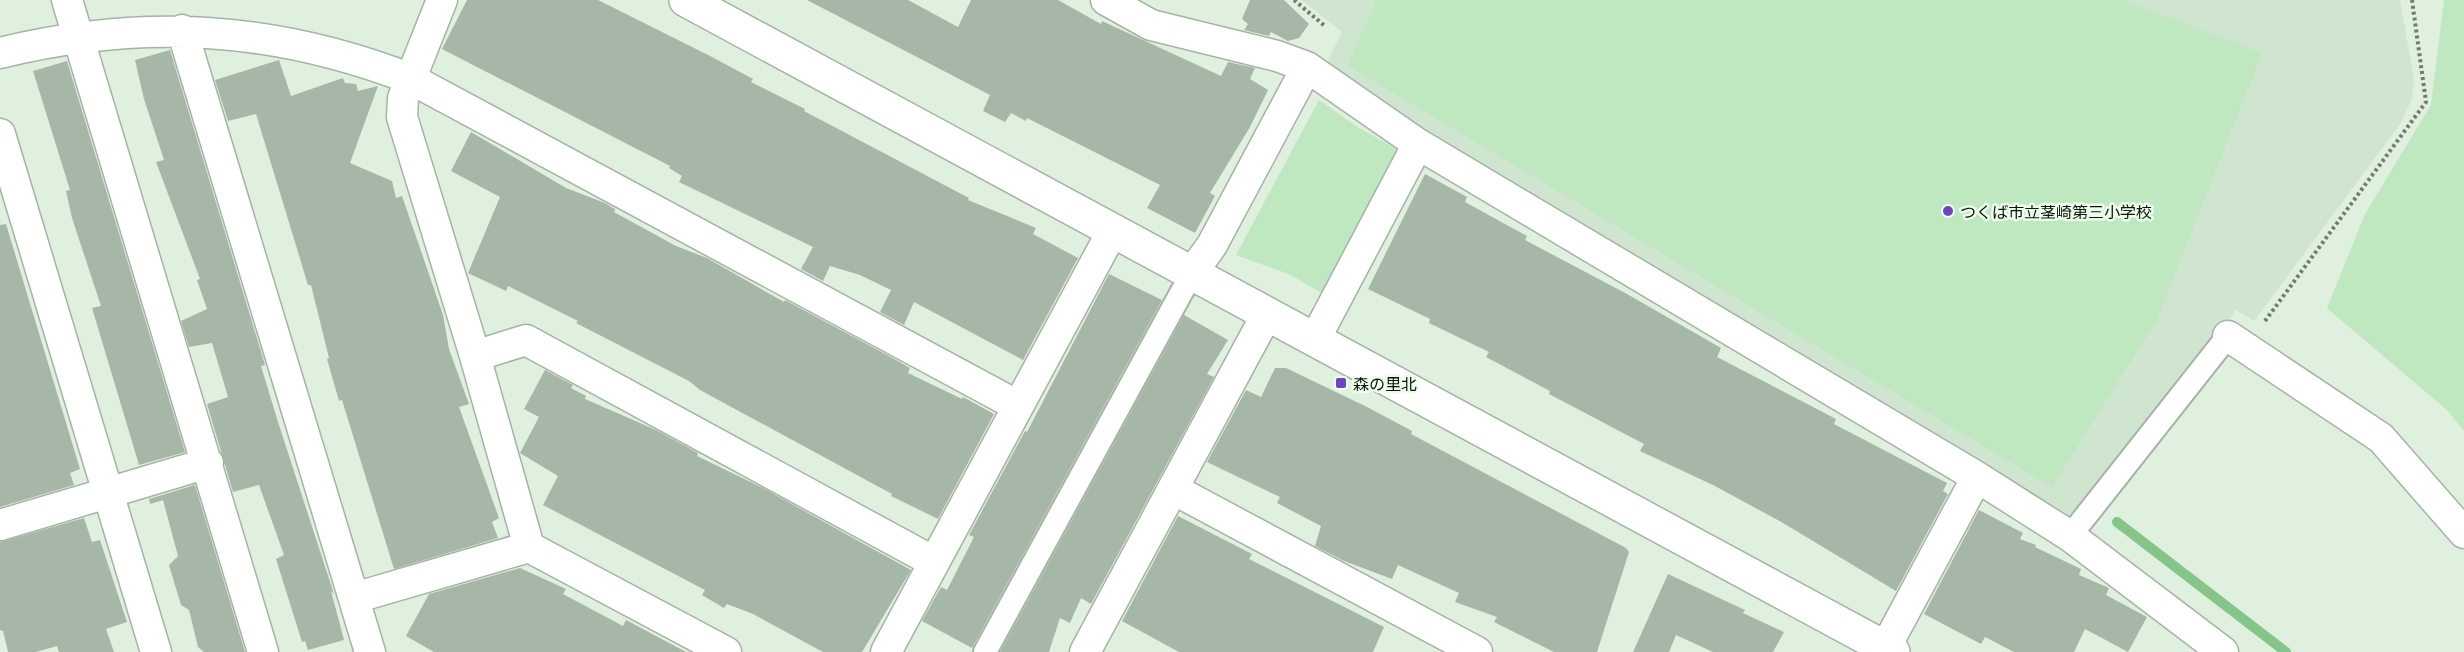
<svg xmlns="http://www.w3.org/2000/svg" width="2464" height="652" font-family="Literata,'Noto Sans JP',serif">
<rect width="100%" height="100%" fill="#dff0df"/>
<path fill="#cfe5cf" d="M1302,0H2400L2414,80L2412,99L2401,123L2254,321L2236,310L2068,519L1375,100L1326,65L1342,32Z"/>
<path fill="#bfe7c0" d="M1377,0H2123L2262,53L2157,320L2052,487L1347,65Z
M2444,0H2464V431L2448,411L2327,308L2365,214L2431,105Z
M1319,100L1359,128L1404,153L1328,297L1291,275L1236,255Z"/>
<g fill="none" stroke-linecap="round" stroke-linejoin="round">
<path stroke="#86c589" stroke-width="10" d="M2117,522L2286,652"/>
</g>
<path fill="#a7b7a7" d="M467,0H598L712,57L753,79L751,82L805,109L804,111L969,198L968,200L1036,228L1033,234L1078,258L1023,360L914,302L904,325L880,312L891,290L860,275L830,266L823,281L801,269L813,247L679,182L682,176L669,168L670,166L442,49Z
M807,0H908L958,27L971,0H1058L1101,24L1102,21L1221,76L1228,62L1255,68L1250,79L1268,90L1250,127L1210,193L1215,196L1195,233L1147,208L1160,185L1027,118L1026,121L1011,113L1005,122L983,111L990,95Z
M1250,0H1284L1309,24L1299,38L1288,41L1271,32L1269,36L1244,30L1248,24L1242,19Z
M170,50L265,365L261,366L278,422L334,594L331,591L344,640L308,650L305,641L302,642L276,559L284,555L259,485L233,492L207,404L228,397L212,343L189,347L181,321L207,309L197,280L200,279L156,162L164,160L144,99L135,60Z
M279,60L291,96L343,78L345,83L356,84L358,91L378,86L350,163L392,181L396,198L402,196L443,315L449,349L469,404L459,407L499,518L492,522L498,538L394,569L342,400L339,401L327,359L329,358L311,285H308L256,114L228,121L215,80Z
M67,61L185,452L139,465L92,308L101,306L72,218L66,191L70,190L33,71Z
M471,132L566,188L605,203L615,209L614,212L676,246L707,258L784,302L785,300L889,356L910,368L908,373L962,399L963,397L994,414L938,519L891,496L892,494L700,390L689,381L576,323L578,321L508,286L506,291L468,273L500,197L451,171Z
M1425,174L1467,197L1465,202L1527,236L1525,240L1627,294L1721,348L1717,357L1836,419L1834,424L1947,483L1943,491L1948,494L1896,591L1783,523L1715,486L1640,451L1644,444L1549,394L1550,391L1486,357L1489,352L1429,323L1430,319L1368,289Z
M6,224L80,469L70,473L74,485L0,507V225Z
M1109,274L1162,300L972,648L922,621L941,587L947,590L974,537L969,535L1025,431L1027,432Z
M1184,315L1228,340L1207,374L1214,377L1091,604L1081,598L1070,623L1060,618L1049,652H1000Z
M1275,368H1286L1367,407L1412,431L1411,434L1626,548L1629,552L1597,652H1554L1494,622L1497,617L1455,602L1459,593L1398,565L1392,579L1344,561L1315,546L1321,526L1277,503L1280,497L1207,462L1246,390L1261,397Z
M545,370L573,385L571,388L586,396L585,399L656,430L698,453L697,456L761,487L911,570L862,652H823L753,614L727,604L724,608L702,595L705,590L543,505L558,476L520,453L539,417L524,409Z
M195,485L245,652H204L198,647L189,610L181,605L169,565L178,556L163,500L150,504L149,499Z
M1979,510L2023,533L2020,539L2036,545L2035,547L2081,569L2079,575L2109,588L2106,595L2147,617L2128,652L2085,629L2074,652H2014L1985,637L1981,644L1924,614Z
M1178,516L1252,554L1249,559L1384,627L1373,652H1179L1122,621Z
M84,518L92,542L100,540L127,622L106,629L114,652H59L57,646L36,652H8L3,631L0,630V542Z
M520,568L566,589L563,594L623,626L626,620L686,652H434L406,636L429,594Z
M1668,574L1745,610L1743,613L1784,632L1773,652H1713L1676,635L1669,652H1633Z"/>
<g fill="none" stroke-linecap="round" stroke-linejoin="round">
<g stroke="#a4b4a4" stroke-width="26">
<path id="pedestrian" d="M2070,536L2228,336
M985,652L1192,273"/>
</g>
<g stroke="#a4b4a4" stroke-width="33">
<path id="minor" d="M67,0L263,652
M442,0L403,98L402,117L475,356L529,547L726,652
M1106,0L1151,25L1277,56L1307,67L1418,144L1977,477L2070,536L2223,652
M182,30L370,652
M0,53C142,18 274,26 411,79L1018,406
M0,134L156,652
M1192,273L1212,245L1307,67
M2228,336L2381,438L2464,533
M1315,339L1418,144
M475,356L526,340L934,562
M1173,489L1477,652
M0,525L208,463
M354,598L529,547
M886,652L1113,230
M1085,652L1267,314
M1883,652L1977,477"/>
</g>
<g stroke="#a4b4a4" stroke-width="36">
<path id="tertiary" d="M686,0L1893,652"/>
</g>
<path stroke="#717c71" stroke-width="4" stroke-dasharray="3 3" stroke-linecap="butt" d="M1294,0L1326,27
M2265,321L2426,102L2412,0"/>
<use href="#pedestrian" stroke="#fff" stroke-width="22"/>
<use href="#minor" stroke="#fff" stroke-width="30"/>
<use href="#tertiary" stroke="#fff" stroke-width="33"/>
</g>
<g fill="#6e43bb" stroke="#ecfdec" stroke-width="2">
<circle cx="1948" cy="211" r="6"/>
<rect x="1335" y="377" width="12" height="12" rx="3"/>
</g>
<g text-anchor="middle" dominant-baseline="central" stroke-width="5" stroke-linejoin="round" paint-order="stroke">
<g font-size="16" fill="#0d130d" stroke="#ecfdec" text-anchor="start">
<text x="1960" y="211">つくば市立茎崎第三小学校</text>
<text x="1353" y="383">森の里北</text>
</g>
</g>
</svg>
